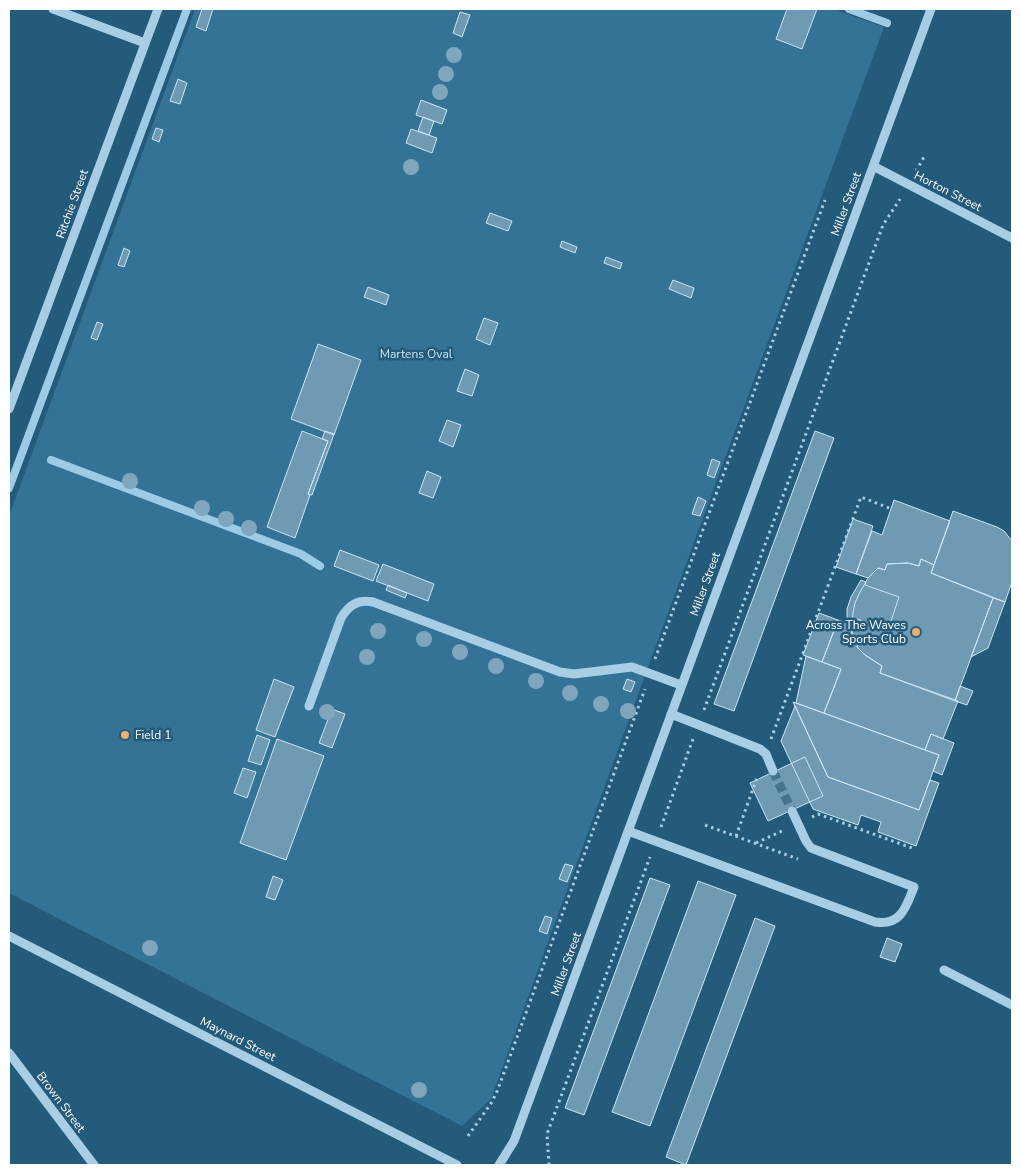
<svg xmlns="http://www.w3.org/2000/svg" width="1021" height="1174" font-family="'Nunito Sans',sans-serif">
<rect width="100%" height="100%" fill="#245a7a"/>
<path fill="#357396" d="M195,9H833L884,27L651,659L491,1099L462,1126L9,893V516Z"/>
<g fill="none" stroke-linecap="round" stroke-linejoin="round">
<path stroke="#9ccbe5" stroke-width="8" d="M849,9L887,23
M51,460L301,554L320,566
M9,488L187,9"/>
</g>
<path fill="#6e9ab4" stroke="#cae5f3" d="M202,9H213L206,31L196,27Z
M787,9H817L802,49L776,39Z
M460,12L470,15L462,37L453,33Z
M178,79L187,83L180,104L170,101Z
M421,100L447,110L442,124L416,115Z
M423,117L434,121L429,135L418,131Z
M156,128L163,130L159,142L152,139Z
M411,129L437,138L432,153L406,143Z
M490,213L512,221L508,231L486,223Z
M562,241L577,247L575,253L560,247Z
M124,248L130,251L124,267L118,265Z
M606,257L622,263L620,269L604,263Z
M673,280L694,288L691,298L669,289Z
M368,287L389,295L386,305L364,297Z
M484,318L498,323L490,345L476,339Z
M97,322L103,324L97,340L91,338Z
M318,344L361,360L334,435L291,419Z
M465,369L479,375L472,396L457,391Z
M447,420L461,425L453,447L439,441Z
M302,431L328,441L308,494L310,495L295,538L267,527Z
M325,431L334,434L312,495L308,494L328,441L322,439Z
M815,431L834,438L734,711L714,704Z
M712,459L720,462L714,478L707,475Z
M427,471L441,477L433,498L419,493Z
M698,497L706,501L700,516L692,514Z
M894,500L950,521L934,565L921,559L919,566L908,563L887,564L885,570L878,568L868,578L856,574L872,531L882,535Z
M953,511L997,527L1004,531L1012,541V582L1005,602L931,573Z
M853,519L873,526L856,574L836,567Z
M340,550L379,565L373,581L334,566Z
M921,559L934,565L931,573L993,598L955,701L880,673L882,666L865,655L857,647L860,641L852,638V625L853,613L855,603L859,594L868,578L878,568L885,570L887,564L908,563L919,566Z
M383,564L434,584L428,601L376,581Z
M861,580L866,582L865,585L899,597L888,630L852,617V620L847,618V609L851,597Z
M388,585L407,593L405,598L386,590Z
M993,598L1005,602L988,648L971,657Z
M819,613L838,620L822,662L803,655Z
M838,620L852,625V638L860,641L857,647L865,655L882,666L880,673L958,701L943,739L931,734L925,750L824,713L841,669L822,662Z
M806,656L841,669L824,713L796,703Z
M274,679L294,687L275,737L256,730Z
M627,679L635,682L631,692L623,689Z
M960,686L973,691L967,705L955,701Z
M793,702L939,755L919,810L828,777Z
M795,706L828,777L919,810L930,780L939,783L916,846L878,832L881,822L861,815L858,825L813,809L781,741Z
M332,709L345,714L332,748L319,743Z
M931,734L954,743L942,775L933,771L939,755L925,750Z
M257,735L270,740L261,765L248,761Z
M277,739L324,756L286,860L240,843Z
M805,757L823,796L768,821L750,783Z
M243,768L256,772L247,798L234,793Z
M565,864L573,866L567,882L559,879Z
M273,876L283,880L275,900L266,897Z
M650,878L670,885L584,1115L565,1108Z
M698,881L736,895L650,1126L612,1112Z
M545,916L552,918L547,934L539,931Z
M755,918L775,926L686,1165L666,1157Z
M887,938L902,944L895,962L880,957Z"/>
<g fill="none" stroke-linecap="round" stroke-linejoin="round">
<path stroke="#45738e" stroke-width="9" stroke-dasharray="9 4.5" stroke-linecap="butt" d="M773,771L792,811"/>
<path stroke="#a7cee4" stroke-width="3" stroke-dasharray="2.5 4" stroke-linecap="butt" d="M916,171L924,157
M655,659L825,200
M704,710L883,225L900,199
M771,739L861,497L889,508
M812,817L818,814L912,848
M705,825L798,859
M661,827L693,739
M736,836L757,778
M756,843L784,830
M468,1136L492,1102L498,1089L645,689
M549,1165L547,1134L650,857"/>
<path stroke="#a7cee4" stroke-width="9" d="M53,9L145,43
M873,166L1012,238
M9,409L158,9
M309,706L341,618C349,605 358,599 373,602L560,672L574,674L632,667L681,685
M671,714L760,749L766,754L773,771
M628,831L875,922C901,926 906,907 914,887L811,848L806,841L792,811
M9,936L457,1165
M944,970L1012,1005
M9,1053L94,1165
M499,1165L514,1141L931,9"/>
</g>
<g fill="#7fa6bd">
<circle cx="454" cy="55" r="8"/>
<circle cx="446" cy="74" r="8"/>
<circle cx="440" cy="92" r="8"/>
<circle cx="411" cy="167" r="8"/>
<circle cx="130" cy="481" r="8"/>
<circle cx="202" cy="508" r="8"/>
<circle cx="226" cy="519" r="8"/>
<circle cx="249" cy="528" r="8"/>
<circle cx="378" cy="631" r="8"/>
<circle cx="424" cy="639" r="8"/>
<circle cx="460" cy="652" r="8"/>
<circle cx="367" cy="657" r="8"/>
<circle cx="496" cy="666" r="8"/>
<circle cx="536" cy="681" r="8"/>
<circle cx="570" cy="693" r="8"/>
<circle cx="601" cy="704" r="8"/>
<circle cx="628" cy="711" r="8"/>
<circle cx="327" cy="712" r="8"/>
<circle cx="150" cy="948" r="8"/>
<circle cx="419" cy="1090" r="8"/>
</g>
<g fill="#eeb06c" stroke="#245a7a" stroke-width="2">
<circle cx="916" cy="632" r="5"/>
<circle cx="125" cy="735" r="5"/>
</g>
<g text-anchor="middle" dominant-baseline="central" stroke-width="5" stroke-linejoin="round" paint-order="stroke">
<g font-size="12" fill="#fff" stroke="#245a7a">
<text transform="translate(948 191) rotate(27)">Horton Street</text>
<text transform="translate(72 204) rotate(-70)">Ritchie Street</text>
<text transform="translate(846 204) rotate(-70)">Miller Street</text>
<text transform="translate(705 584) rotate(-70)">Miller Street</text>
<text transform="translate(566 964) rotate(-70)">Miller Street</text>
<text transform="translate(238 1039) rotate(27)">Maynard Street</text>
<text transform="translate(61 1102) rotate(53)">Brown Street</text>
</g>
<g font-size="12" fill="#cae5f3" stroke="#245a7a">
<text x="416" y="354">Martens Oval</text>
</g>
<g font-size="12" fill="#fff" stroke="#245a7a" text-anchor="end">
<text x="906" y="625">Across The Waves<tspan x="906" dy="14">Sports Club</tspan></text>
<text x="135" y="735" text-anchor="start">Field 1</text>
</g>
</g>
<rect width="1021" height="1174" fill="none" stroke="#ffffff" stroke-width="20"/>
</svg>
